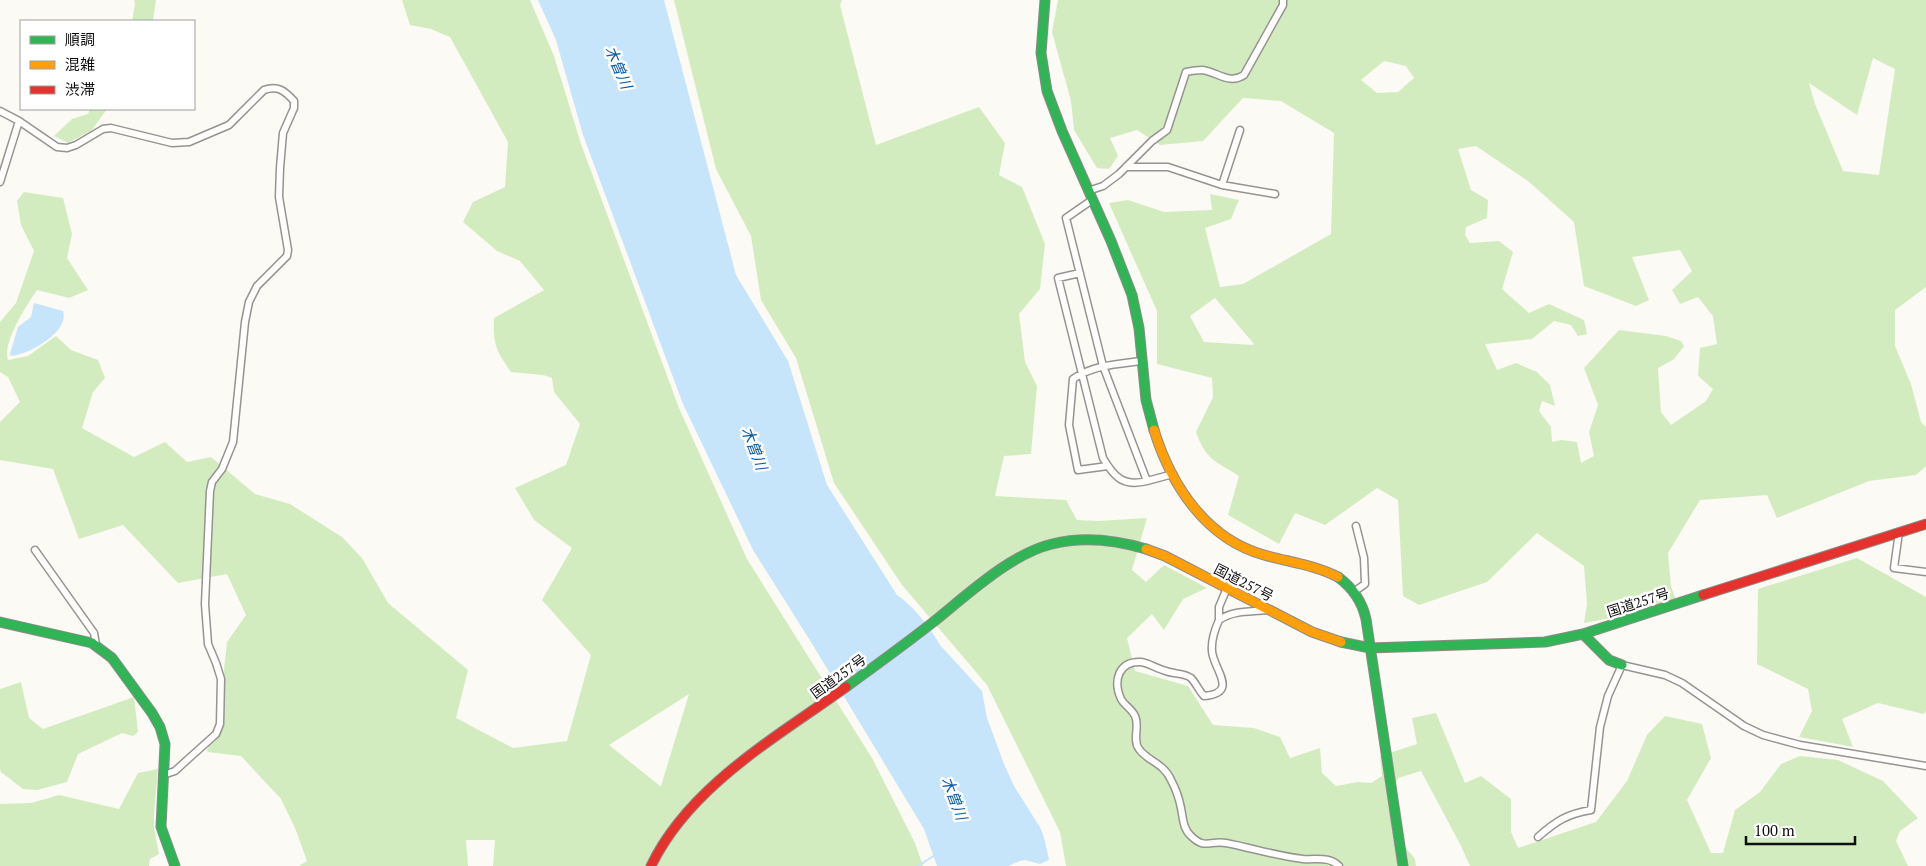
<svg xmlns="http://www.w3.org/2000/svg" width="1926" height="866" font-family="'PT Serif','Noto Sans JP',serif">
<rect width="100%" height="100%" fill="#fcfaf4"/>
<path fill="#d3ecbf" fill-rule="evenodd" d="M134,0H156L153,21H132L135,4Z
M402,0H530L554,56L581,144L679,408L747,559L872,758L915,843L923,866H493L495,840H466L468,866H299L307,861L295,828L281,799L241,756L207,752L219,715L227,642L246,615L227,574L178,583L123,525L79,539L53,469L0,460V422L20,402L8,377L0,372V322L16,303L34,251L21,225L17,201L24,192L63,198L72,234L67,258L88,290L69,298L37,290C27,305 2,342 8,360L28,356L56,336L71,350L98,360L105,378L93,392L82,428L134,457L165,442L187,462L211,457L255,494L290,504L342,537L362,558L388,603L468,670L456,718L513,748L567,741L591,655L542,600L572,548L534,520L515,488L566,465L580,424L554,392L552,378L543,375L511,372C496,350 493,346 494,318L544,290L520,261L497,251L463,222L473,202L505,187L508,142L450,37L431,29L410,25ZM689,694L661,786H660L609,745Z
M674,0H842L840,5L876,145L979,107L1005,143L999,175L1022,187L1045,244L1040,289L1019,314L1025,362L1037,386L1031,454L1004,456L995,496L1066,500L1077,520L1098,521L1147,518L1132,570L1146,582L1164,565L1207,588L1183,599L1164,630L1152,614L1127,638L1135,671L1188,686L1213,725L1254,728L1280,737L1290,758L1320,748L1322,773L1336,786L1358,782L1371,783L1382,776L1380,756L1417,744L1412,718L1436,713L1465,783L1481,776L1511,799V832L1518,848L1596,822L1627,781L1647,735L1665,716L1702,724L1711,758L1687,800L1711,853H1723L1735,810L1760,792L1781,764L1800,756L1838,760L1883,781L1918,818L1900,831L1896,841L1908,866H1470L1460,844L1421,771L1398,778L1389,799L1394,834L1415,859L1416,866H1066L1060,832L987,685L902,585L834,483L796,358L761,300L751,236L716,169Z
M1058,0H1926V287L1895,310V346L1911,384L1921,422L1926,427V466L1916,475L1869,481L1777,518L1767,495L1700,500L1668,553L1671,587L1676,599L1628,615L1584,623L1587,604L1584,566L1537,533L1487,582L1419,605L1403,596L1398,500L1377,488L1325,525L1295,513L1279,544L1228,515L1239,476C1215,461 1206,460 1196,432L1213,397L1212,378L1157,364V311L1109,203L1128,200L1164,212L1212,210L1210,194L1239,200L1231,219L1205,228L1220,287L1243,284L1331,234L1334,133L1281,101L1243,98L1203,141L1160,145L1137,130L1110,138L1118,156L1109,169L1097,168L1074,130L1071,101L1052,32ZM1873,58L1895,69L1879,175L1843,171L1815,104L1809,83L1857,115ZM1384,61L1406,66L1414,78L1398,92L1377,93L1361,80ZM1476,146L1528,181L1574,222L1584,286L1636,306L1649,300L1632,257L1680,250L1692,271L1672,290L1680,304L1698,297L1713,316L1717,344L1700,348L1698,376L1713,389L1706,401L1671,425L1661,412L1658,368L1674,359L1684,346L1681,341L1666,336L1619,330L1584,368L1598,405L1589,432L1594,456L1581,463L1577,442L1561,440L1552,442L1551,427L1539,411L1542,401L1555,406L1550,385L1537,372L1516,363L1497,370L1485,344L1532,339L1554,321L1571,325L1578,336L1587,334L1584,320L1549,304L1529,313L1502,289L1513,252L1499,241L1470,243L1465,235L1466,227L1487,218L1488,200L1471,190L1458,149ZM1215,298L1254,344L1253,345L1204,342L1190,316Z
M90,109H107L92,130L68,143L54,136L72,119L88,114Z
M1857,558L1926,597V711L1924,714L1878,703L1842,719L1853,747L1799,737L1812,711L1808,689L1757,664L1758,589Z
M21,682L29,718L43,729L134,697L138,732L133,736L122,733L78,754L67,782L37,790L23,789L1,772L0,769V689Z
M158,769L154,814V828L159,854L150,859L149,866H0V804L31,803L59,795L119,809L138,773Z"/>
<path fill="#c6e4fa" d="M538,0H664L736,275L788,361L827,485L897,595C914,607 930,627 940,645L982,691L987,718L1004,764L1014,786L1041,829L1045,841L1049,860L1040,864L1025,860L1020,861L1008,866H937L924,829L811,642L753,550L683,404L583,135L556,40Z
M34,303L63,311C70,332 28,355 11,356L10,354L18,327L31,317Z"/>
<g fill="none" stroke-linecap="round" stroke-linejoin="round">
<path stroke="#c6e4fa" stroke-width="2" d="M918,866L935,855"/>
<g stroke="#959492" stroke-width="9">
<path id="street" d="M0,111L19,121L57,147L67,148L76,145L103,129L111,128L172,143L189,142L229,125L264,90C278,85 285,91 294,101V108L283,133L280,168L279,197L288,250L287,256L257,286L249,302L245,322L233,442L222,469L212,482L210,491L205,604L208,644L216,663L221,679L220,724L216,734L187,760L175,771L163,775
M1126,167H1168L1222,185L1275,194
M0,182L19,121
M1222,185L1240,130
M1088,191L1103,186L1119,174L1152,141L1167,130L1186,72C1191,71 1197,70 1202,70C1218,72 1229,85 1244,75L1283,5V0
M1092,200L1066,218L1103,366L1147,481L1173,474
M1080,273L1058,278L1103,458C1114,477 1123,487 1147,481
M1108,466L1078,470L1069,425L1073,379C1093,365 1118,364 1141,361
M1899,532L1894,568L1926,572
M35,550L94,633L96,645
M1355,591L1365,584L1364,558L1356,526
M1267,610C1250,612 1234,610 1219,620C1215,629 1211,640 1212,651C1213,669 1240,693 1204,696C1199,691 1196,683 1191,678C1185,673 1173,674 1166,671C1157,669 1149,663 1141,662C1118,661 1113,681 1121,699C1124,705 1132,709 1135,716C1140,726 1132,740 1139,749C1147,761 1164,763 1171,780C1176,789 1179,798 1181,808C1183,818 1183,829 1191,836C1205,850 1210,840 1226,843C1252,848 1277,856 1303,859C1316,860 1329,856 1339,866
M1219,620V607L1227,588
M1538,837C1556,821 1567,814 1591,810L1600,727L1608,696L1622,665L1665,675L1682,683L1744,726L1763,735L1800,745L1926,766"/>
</g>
<g stroke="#8c8b88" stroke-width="11">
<path id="fast" d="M1045,0L1041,53L1047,91L1062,131L1111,241L1132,295L1139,328L1146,400L1154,430
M1338,577C1353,588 1362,601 1366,619L1403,866
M0,622L92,643L112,658L152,713L160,727L165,744L161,827L175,866
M1583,634L1609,660L1622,665
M1341,642L1370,648L1545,642L1583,634L1703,595
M846,687C875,666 904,645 932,623C966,596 1010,554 1052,544C1084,536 1116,540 1146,549"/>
</g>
<g stroke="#8c8b88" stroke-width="11">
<path id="slow" d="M1154,430C1171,485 1206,539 1264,555C1289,562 1315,565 1338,577
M1146,549L1165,556L1312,632L1341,642"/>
</g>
<g stroke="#8c8b88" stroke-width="11">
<path id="jam" d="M1703,595L1926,524
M651,866C689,786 777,737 846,687"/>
</g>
<use href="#street" stroke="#fffefd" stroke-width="6"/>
<use href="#fast" stroke="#30b455" stroke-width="9"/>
<use href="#slow" stroke="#ff9f0a" stroke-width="9"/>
<use href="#jam" stroke="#e5322d" stroke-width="9"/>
</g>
<g text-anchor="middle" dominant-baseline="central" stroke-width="5" stroke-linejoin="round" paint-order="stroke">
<g font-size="14" fill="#0e0e0e" stroke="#fff">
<text transform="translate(1244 582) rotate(27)">国道257号</text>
<text transform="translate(1638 602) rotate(-18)">国道257号</text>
<text transform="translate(838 676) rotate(-36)">国道257号</text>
</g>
<g font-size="15" font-style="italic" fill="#0b5cad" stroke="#fff">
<text transform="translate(619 67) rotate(67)">木曽川</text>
<text transform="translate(755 448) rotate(69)">木曽川</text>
<text transform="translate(955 798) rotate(69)">木曽川</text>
</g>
</g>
<rect x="20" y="20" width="175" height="90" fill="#ffffff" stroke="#9f9f9f"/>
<rect x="30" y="36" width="25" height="8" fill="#30b455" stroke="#9f9f9f"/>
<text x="65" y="45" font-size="15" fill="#0e0e0e">順調</text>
<rect x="30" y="61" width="25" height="8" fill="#ff9f0a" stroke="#9f9f9f"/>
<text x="65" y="70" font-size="15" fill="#0e0e0e">混雑</text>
<rect x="30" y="86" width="25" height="8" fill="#e5322d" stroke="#9f9f9f"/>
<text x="65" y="95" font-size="15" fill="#0e0e0e">渋滞</text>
<path d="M1746 836v8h109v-8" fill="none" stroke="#0e0e0e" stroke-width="2.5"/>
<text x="1754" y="836" font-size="15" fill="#0e0e0e" stroke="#ffffff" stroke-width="4" paint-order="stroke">100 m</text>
</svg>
